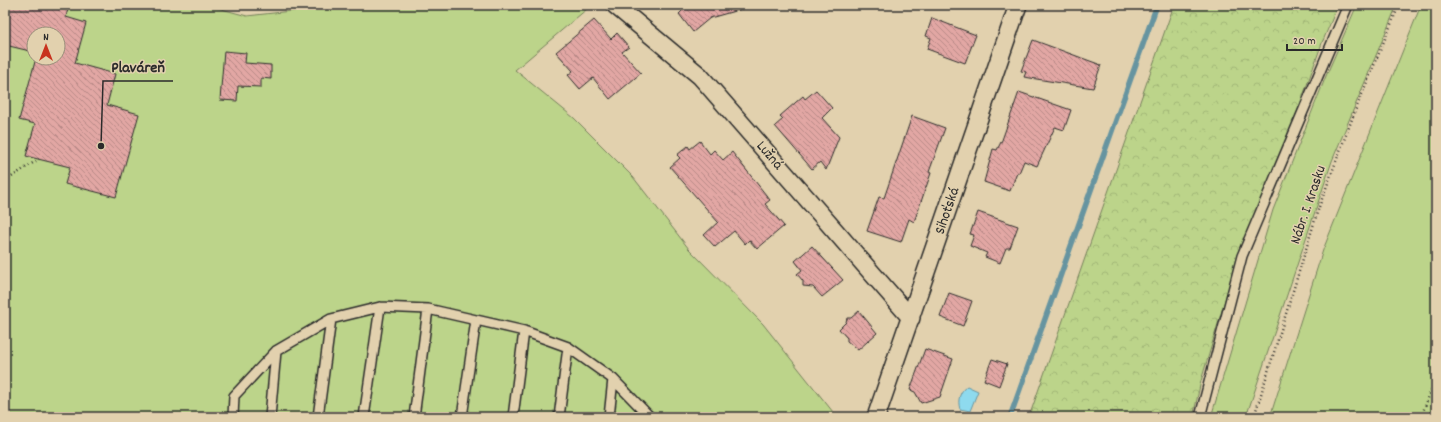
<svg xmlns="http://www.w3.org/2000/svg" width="1441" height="422" font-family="Dekko,sans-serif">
<defs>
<pattern id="forest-crowns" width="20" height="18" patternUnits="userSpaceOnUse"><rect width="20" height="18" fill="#bcd48a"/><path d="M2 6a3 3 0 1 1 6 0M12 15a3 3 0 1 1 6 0" fill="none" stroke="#a2b677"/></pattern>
<pattern id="building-back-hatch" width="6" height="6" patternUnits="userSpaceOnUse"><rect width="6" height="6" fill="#e2a7a4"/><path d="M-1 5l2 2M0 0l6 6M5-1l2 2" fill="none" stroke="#b78886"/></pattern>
</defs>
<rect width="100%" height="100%" fill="#e2d1ae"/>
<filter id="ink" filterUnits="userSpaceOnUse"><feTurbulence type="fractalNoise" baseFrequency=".025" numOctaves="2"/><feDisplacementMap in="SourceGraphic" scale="8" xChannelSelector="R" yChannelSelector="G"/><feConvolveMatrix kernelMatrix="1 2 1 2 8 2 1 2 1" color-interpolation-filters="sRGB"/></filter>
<g filter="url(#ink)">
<path fill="#bcd48a" stroke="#74805a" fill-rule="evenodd" d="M5,5H207L247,16L344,5H587L588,8L515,70L574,118L633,177L689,249L763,324L837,417H5ZM34,34H58V58H34Z
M1357,5H1397L1332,161L1246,417H1211L1273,210L1326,76Z
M1421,5H1436V417H1270L1323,250Z"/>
<path fill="url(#forest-crowns)" stroke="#74805a" d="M1174,5H1338L1322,43L1298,110L1239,253L1201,381L1193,417H1029Z"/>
<path fill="#8edaee" stroke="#6694a0" d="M967,386L978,391L970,411L960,409C957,400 960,391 967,386Z"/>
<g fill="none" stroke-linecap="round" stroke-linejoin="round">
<path stroke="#6694a0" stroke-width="5.5" d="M1010,417L1157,5"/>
</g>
<path fill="url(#building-back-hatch)" stroke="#2b2b2b" d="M5,5H69L66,17L86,23L75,63L115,74L107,105L139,114L116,197L65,184L70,167L26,156L35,124L19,120L36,58H58V34H34V52L5,45Z
M683,5H741L742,9L710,18L693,32L679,14L683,10Z
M932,18L976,35L965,63L927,49L931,38L926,36Z
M594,20L611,39L617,33L629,47L622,52L641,73L610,99L593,78L580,89L568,75L573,71L556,52Z
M1033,40L1101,65L1093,88L1024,77L1026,72L1021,71Z
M224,51L246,53L245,63L271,65V79L261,78V87L238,86L237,101L220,100Z
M816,90L832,108L822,118L839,137L826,170L820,162L812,169L775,126L783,119L780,116L803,96L805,99Z
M1019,92L1071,110L1064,130L1055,127L1037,166L1024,161L1019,173H1017L1010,191L984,182L993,149L997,150L1002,140Z
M912,116L945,128L929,172L931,173L914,222L909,219L901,242L867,231L879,197L884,198Z
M700,141L710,154L714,150L723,160L732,152L770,200L765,204L784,226L757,249L749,240L745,244L734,231L715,247L704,235L718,222L670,167L680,158L677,155L688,146L690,149Z
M978,212L1018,226L1010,248H1006L1000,263L985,257L987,253L970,246L974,235L970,234Z
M812,246L843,280L822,297L813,287L803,286V281L797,274L802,270L795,261Z
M949,293L972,301L963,326L940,317Z
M859,311L877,333L858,350L847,341V338L839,329L846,322L847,318H851Z
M925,349L953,359L940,397L921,403L915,392L910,390Z
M992,359L1007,364L999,386L984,380Z"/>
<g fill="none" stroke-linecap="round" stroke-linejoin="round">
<g stroke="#2b2b2b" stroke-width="12">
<path id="lane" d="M233,417L234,396L276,351L331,319L380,307L428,309L524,331L568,347L613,379L650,417
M270,417L276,351
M318,417L331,319
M364,417L380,307
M414,417L428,309
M462,417L476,320
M513,417L524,331
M559,417L568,347
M609,417L613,379
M1200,417L1242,256L1348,5"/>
</g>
<g stroke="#2b2b2b" stroke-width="20">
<path id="street" d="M615,5L700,76L911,318
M876,417L1018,5"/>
</g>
<path stroke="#2b2b2b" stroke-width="2.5" stroke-dasharray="1 3" stroke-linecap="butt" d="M5,50L8,45
M5,179L7,180L39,159
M1254,417L1319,207L1355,111L1399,5
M1421,417L1436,377"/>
<use href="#lane" stroke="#e2d1ae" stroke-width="9"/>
<use href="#street" stroke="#e2d1ae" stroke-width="17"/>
</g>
</g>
<g text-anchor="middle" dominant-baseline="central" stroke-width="3" stroke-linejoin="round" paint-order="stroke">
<g font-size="15" fill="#2b2b2b" stroke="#e2d1ae">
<text transform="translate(769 156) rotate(49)">Lužná</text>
<text transform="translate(1309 205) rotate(-71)">Nábr. I. Krasku</text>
<text transform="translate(948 211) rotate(-71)">Sihoťská</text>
</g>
</g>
<path fill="none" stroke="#2b2b2b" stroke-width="1.5" d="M101 146L103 81H173"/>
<circle fill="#2b2b2b" stroke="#e2d1ae" stroke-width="1.5" cx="101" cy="146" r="4"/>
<g font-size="16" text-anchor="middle" font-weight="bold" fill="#2b2b2b" stroke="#e2d1ae" stroke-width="3" stroke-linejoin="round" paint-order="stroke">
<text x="138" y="72">Plaváreň</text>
</g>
<rect width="1441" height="422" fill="none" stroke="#e2d1ae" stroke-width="20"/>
<rect x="10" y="10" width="1421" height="402" fill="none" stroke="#2b2b2b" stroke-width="1.5" filter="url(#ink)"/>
<g transform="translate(46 46)"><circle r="19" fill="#e2d1ae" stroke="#998f7a"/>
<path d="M0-3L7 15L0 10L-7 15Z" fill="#c8321e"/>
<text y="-6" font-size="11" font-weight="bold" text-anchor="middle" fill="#2b2b2b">N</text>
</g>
<path d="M1287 44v6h55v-6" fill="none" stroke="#2b2b2b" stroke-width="2"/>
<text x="1293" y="44" font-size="12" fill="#2b2b2b" stroke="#e2d1ae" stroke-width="3" paint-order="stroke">20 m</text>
</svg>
